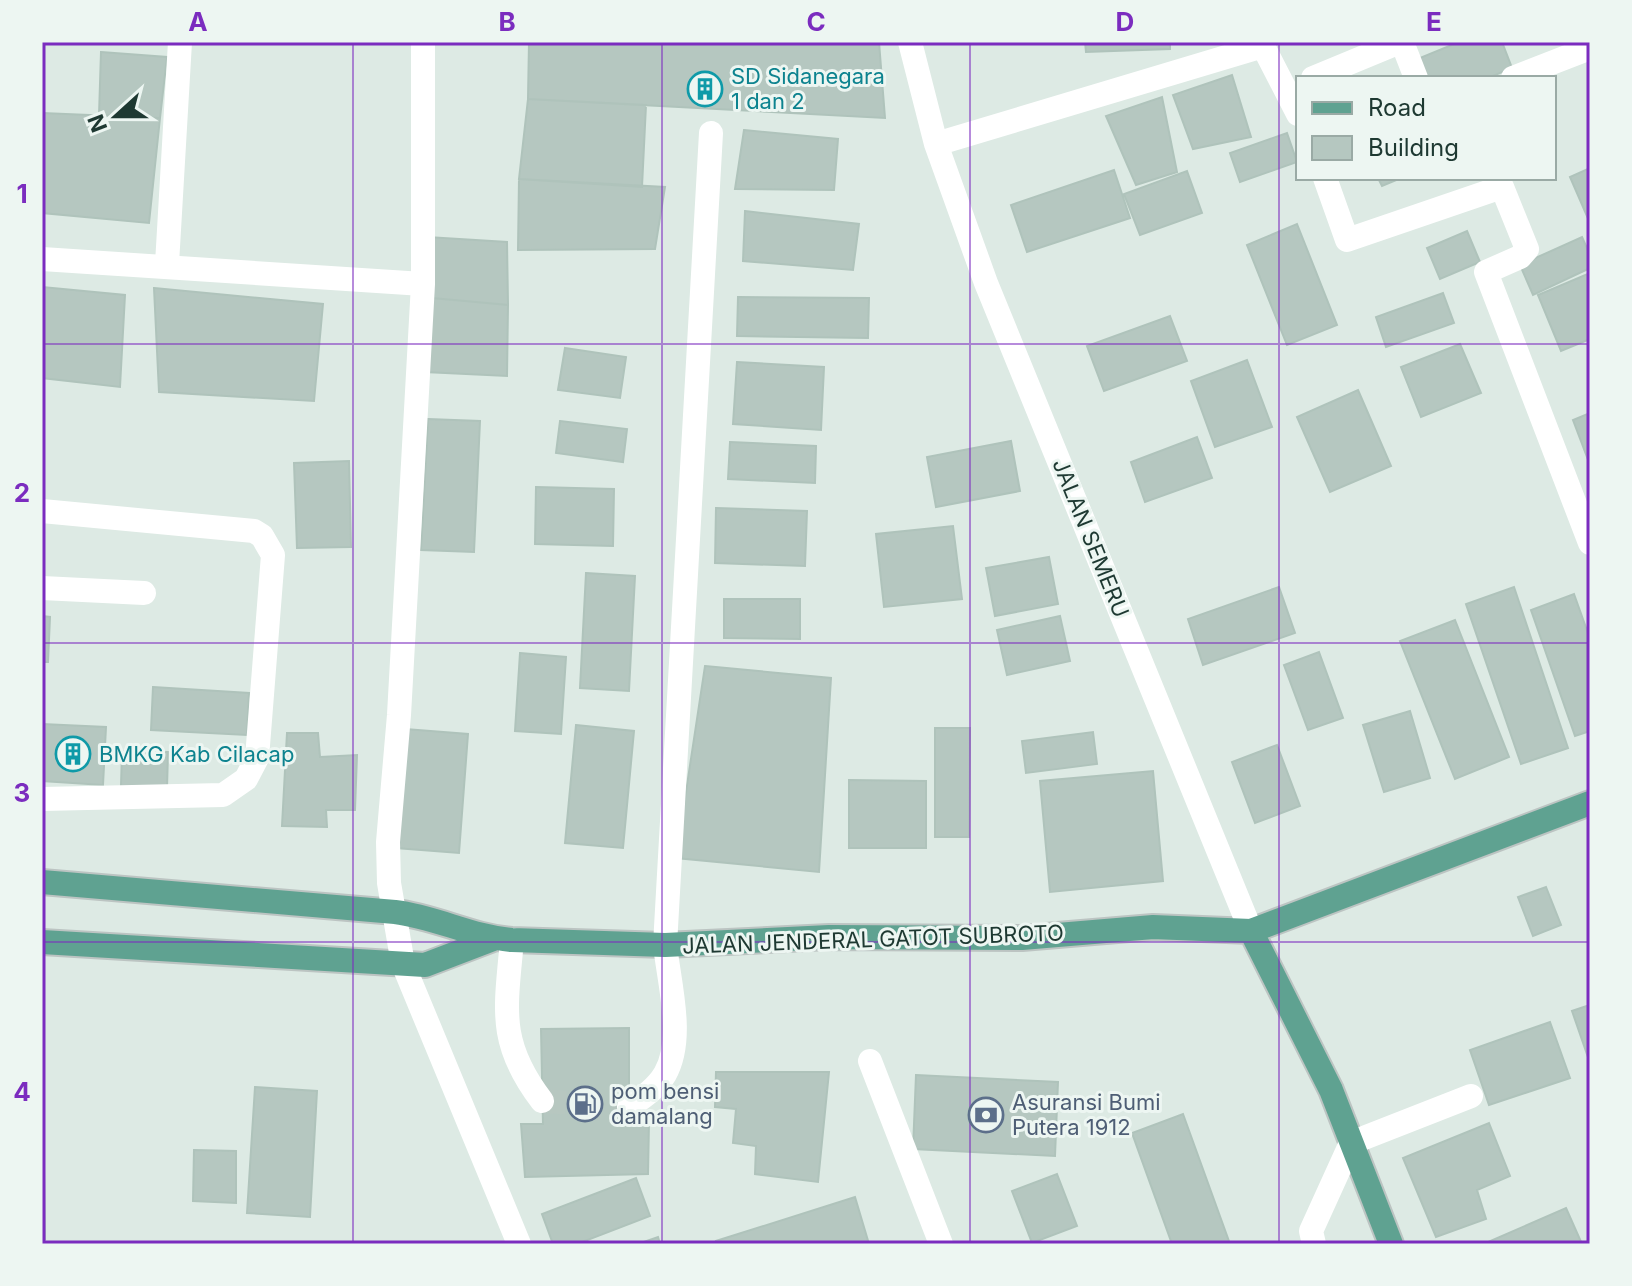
<svg xmlns="http://www.w3.org/2000/svg" width="1632" height="1286" font-family="Inter,sans-serif">
<rect width="100%" height="100%" fill="#ddeae4"/>
<path fill="#b5c7c0" stroke="#afc3bb" stroke-width="2" d="M529,42H879L885,118L528,99Z
M1085,42H1170V49L1086,52Z
M1459,42H1502L1512,68L1488,78H1422L1415,60Z
M101,52L167,57L160,118L99,115Z
M1232,75L1251,137L1193,149L1173,95Z
M1162,97L1177,172L1136,185L1106,116Z
M528,99L646,105L642,187L519,179Z
M42,113L160,118L149,223L42,213Z
M744,130L838,139L834,190L735,189Z
M1287,133L1297,162L1240,182L1230,153Z
M1590,168V223L1570,177Z
M1114,170L1130,218L1027,252L1011,205Z
M1187,171L1202,213L1140,235L1124,194Z
M1378,178H1401L1382,186Z
M519,179L665,187L655,249L518,250Z
M745,211L859,224L853,270L743,261Z
M1297,224L1337,325L1287,345L1247,245Z
M1467,231L1480,262L1440,279L1427,248Z
M427,237L507,242L508,305L432,298Z
M1582,237L1590,255V268L1533,295L1520,265Z
M1590,273V339L1561,351L1538,295Z
M42,287L125,295L120,387L42,378Z
M154,288L323,304L314,401L159,392Z
M1443,293L1454,323L1386,347L1376,317Z
M738,297L869,298L868,338L737,336Z
M432,298L508,305L507,376L425,372Z
M1170,316L1187,361L1104,391L1087,346Z
M1460,344L1481,393L1421,417L1401,367Z
M565,348L626,357L620,398L558,390Z
M1247,360L1272,427L1215,447L1191,381Z
M737,362L824,367L821,430L733,424Z
M1358,390L1391,466L1330,492L1297,417Z
M1590,413V465L1573,420Z
M428,419L480,421L474,552L421,550Z
M560,421L627,429L623,462L556,453Z
M1197,437L1212,478L1145,502L1131,462Z
M1011,441L1020,491L936,507L927,457Z
M730,442L816,446L815,483L728,479Z
M349,461L351,547L297,548L294,463Z
M536,487L614,489L613,546L535,544Z
M716,508L807,511L805,566L715,563Z
M953,526L962,599L884,607L876,534Z
M1049,557L1058,604L995,616L986,568Z
M586,573L635,576L629,691L580,688Z
M1279,587L1295,633L1203,665L1188,619Z
M1514,587L1568,748L1521,764L1466,604Z
M1574,594L1590,639V731L1575,736L1531,610Z
M724,599H800V639L724,638Z
M42,616L50,617L48,662H42Z
M1060,616L1070,661L1007,675L997,630Z
M1455,620L1509,757L1455,779L1400,641Z
M1319,652L1343,718L1308,730L1284,665Z
M520,653L566,657L561,734L515,731Z
M705,666L831,678L819,872L676,858Z
M153,687L249,693L247,735L151,730Z
M1410,711L1430,778L1384,792L1363,725Z
M42,724L106,727L103,785L42,781Z
M576,725L634,731L623,848L565,843Z
M935,728H970L969,837H935Z
M405,729L468,734L459,853L396,848Z
M1093,732L1097,764L1026,773L1022,741Z
M287,733H318L320,757L357,755L355,810H326L327,827L282,826Z
M1277,745L1300,806L1255,823L1232,762Z
M122,751L168,752L167,788L121,786Z
M1153,771L1163,881L1050,892L1040,781Z
M849,780L926,781V848H849Z
M1546,887L1561,925L1533,936L1518,897Z
M1590,1005V1063L1572,1011Z
M1550,1022L1570,1078L1489,1105L1470,1050Z
M629,1028V1118L649,1122L648,1174L525,1177L521,1124H543L541,1029Z
M42,1034L45,1239H42Z
M716,1072H829L818,1182L755,1174L756,1146L733,1143L736,1109L715,1107Z
M916,1075L1058,1082L1055,1156L913,1149Z
M255,1087L317,1091L310,1217L247,1213Z
M1183,1114L1230,1244H1172L1132,1133Z
M1489,1123L1510,1176L1477,1190L1486,1219L1436,1237L1403,1158Z
M194,1150L236,1151V1203L193,1201Z
M1057,1174L1077,1226L1032,1243L1012,1191Z
M636,1178L650,1216L577,1244H553L542,1214Z
M855,1197L869,1244H717L716,1241Z
M1566,1208L1582,1244H1486V1243Z
M658,1237L660,1244H638Z"/>
<g fill="none" stroke-linecap="round" stroke-linejoin="round">
<path stroke="#b7c7c0" stroke-width="24" stroke-dasharray="24 12" stroke-linecap="butt" d="M542,1101L629,1107"/>
<g stroke="#bcc4c2" stroke-width="28">
<path id="major" d="M42,882L395,912C436,917 472,937 512,940L665,945L829,937L1022,938L1153,927L1251,931L1590,803
M1251,931L1331,1090L1391,1244
M42,942L425,965L493,939"/>
</g>
<path stroke="#fff" stroke-width="24" d="M910,42L936,144L986,283L1251,931
M1402,42L1416,78
M1313,78L1400,42
M1513,78L1590,48
M936,144L1263,46L1298,114
M1325,178L1347,240L1502,187L1527,249L1520,257L1486,272L1590,543
M42,259L423,284L399,715L388,842L389,883L403,964L519,1244
M167,264L180,42
M423,284V42
M42,511L254,531L262,536L273,555L257,758L246,779L223,795L42,799
M42,588L144,593
M512,940C506,1009 497,1042 542,1101
M870,1061L941,1244
M629,1107C642,1098 656,1089 665,1074C685,1039 669,983 665,945L711,133
M1314,1244L1311,1231L1351,1143L1471,1096"/>
<use href="#major" stroke="#5fa291" stroke-width="24"/>
</g>
<path fill="none" stroke="#7b2cbf" stroke-width="2" stroke-opacity="0.55" d="M353,42V1244M662,42V1244M970,42V1244M1279,42V1244M42,344H1590M42,643H1590M42,942H1590"/>
<defs>
<g id="building-ring" transform="scale(1.8)"><circle r="9.5" fill="#edf6f2" stroke="#0f9aa8" stroke-width="1.5"/><path d="M-4-6H4V6H1V3H-1V6H-4ZM-2.5-4.3h1.7v1.8h-1.7ZM.8-4.3h1.7v1.8H.8ZM-2.5-1h1.7V.8h-1.7ZM.8-1h1.7V.8H.8Z" fill="#0f9aa8"/></g>
<g id="fuel-ring" transform="scale(1.8)"><circle r="9.5" fill="#edf6f2" stroke="#5c6f8a" stroke-width="1.5"/><path d="M-5.5-6h7V0h2V4h1.3V-2.5L3-4.5l.8-.8L6-3V5H2.5V1h-1V6h-7ZM-4.2-4.7v3.2H.2V-4.7Z" fill="#5c6f8a"/></g>
<g id="bank-ring" transform="scale(1.8)"><circle r="9.5" fill="#edf6f2" stroke="#5c6f8a" stroke-width="1.5"/><path d="M-6-4H6V4H-6ZM0-2.3a2.3 2.3 0 1 0 0 4.6a2.3 2.3 0 1 0 0-4.6Z" fill="#5c6f8a"/></g>
</defs>
<g fill-rule="evenodd">
<use href="#building-ring" x="705" y="89"/>
<use href="#building-ring" x="73" y="754"/>
<use href="#fuel-ring" x="585" y="1104"/>
<use href="#bank-ring" x="986" y="1115"/>
</g>
<g text-anchor="middle" dominant-baseline="central" stroke-width="6" stroke-linejoin="round" paint-order="stroke">
<g font-size="22" fill="#0d838f" stroke="#edf6f2" text-anchor="start">
<text x="731" y="76">SD Sidanegara<tspan x="731" dy="25">1 dan 2</tspan></text>
<text x="99" y="754">BMKG Kab Cilacap</text>
</g>
<g font-size="22" fill="#1e3932" stroke="#edf6f2">
<text transform="translate(1091 538) rotate(68)">JALAN SEMERU</text>
<text transform="translate(873 939) rotate(-2)">JALAN JENDERAL GATOT SUBROTO</text>
</g>
<g font-size="22" fill="#4e5e75" stroke="#edf6f2" text-anchor="start">
<text x="611" y="1091">pom bensi<tspan x="611" dy="25">damalang</tspan></text>
<text x="1012" y="1102">Asuransi Bumi<tspan x="1012" dy="25">Putera 1912</tspan></text>
</g>
</g>
<rect width="1632" height="1286" fill="none" stroke="#edf6f2" stroke-width="88"/>
<rect x="1296" y="76" width="260" height="104" fill="#edf6f2" stroke="#9aaaa5" stroke-width="2"/>
<rect x="1312" y="102" width="40" height="12" fill="#5fa291" stroke="#9aaaa5" stroke-width="2"/>
<text x="1368" y="116" font-size="24" fill="#1e3932">Road</text>
<rect x="1312" y="136" width="40" height="24" fill="#b5c7c0" stroke="#9aaaa5" stroke-width="2"/>
<text x="1368" y="156" font-size="24" fill="#1e3932">Building</text>
<g transform="translate(116 116) rotate(249)" stroke="#edf6f2" stroke-width="6" paint-order="stroke">
<path d="M0-6L14 30L0 20L-14 30Z" fill="#1e3932"/>
<text y="-12" font-size="22" font-weight="bold" text-anchor="middle" fill="#1e3932">N</text>
</g>
<rect x="44" y="44" width="1544" height="1198" fill="none" stroke="#7b2cbf" stroke-width="3"/>
<g font-size="26" text-anchor="middle" font-weight="bold" fill="#7b2cbf">
<text x="198" y="31">A</text>
<text x="507" y="31">B</text>
<text x="816" y="31">C</text>
<text x="1125" y="31">D</text>
<text x="1434" y="31">E</text>
<text x="22" y="203">1</text>
<text x="22" y="502">2</text>
<text x="22" y="802">3</text>
<text x="22" y="1101">4</text>
</g>
</svg>
